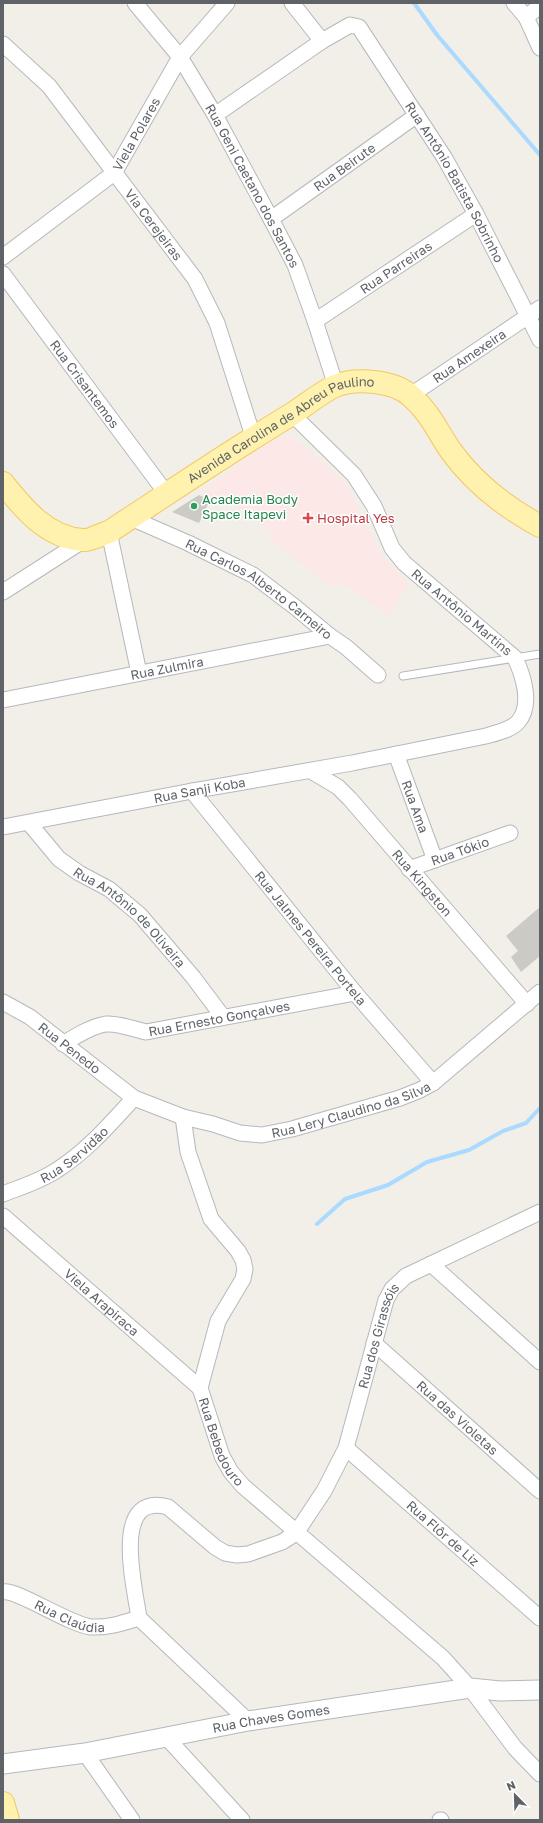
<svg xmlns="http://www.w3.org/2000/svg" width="543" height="1823" font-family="'Golos Text',sans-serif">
<rect width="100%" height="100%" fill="#f1efe8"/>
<path fill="#fce8e6" d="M290,436L321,460L346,485L381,554L409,584L389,616L342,583L334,589L269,539L273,534L232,503L200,492L274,438Z"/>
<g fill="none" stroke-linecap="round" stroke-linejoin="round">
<path stroke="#aadaff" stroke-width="4" d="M414,3L437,35L540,155
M317,1224L345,1199L388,1185L427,1162L469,1150L503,1131L526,1123L540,1108"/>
</g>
<path fill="#cccac5" d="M199,495L210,500L199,523L172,512Z
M540,907V956L521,972L511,957L518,951L506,936Z"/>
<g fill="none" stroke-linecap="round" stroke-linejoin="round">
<g stroke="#b5b8bc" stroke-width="9">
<path id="service" d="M403,676L540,654"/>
</g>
<g stroke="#b5b8bc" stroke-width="17">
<g id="minor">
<path id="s1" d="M135,3L180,57L215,115L271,219L295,265L315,321L336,386"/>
<path d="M292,3L322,41"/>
<path d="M514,3L526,17L540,48"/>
<path d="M526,17L540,6"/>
<path id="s2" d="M3,44L49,86L195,279L217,323L253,436"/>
<path id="s3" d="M215,115L322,41L350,25L359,27L444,157L476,214L540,340"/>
<path id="s4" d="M271,219L417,115"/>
<path id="s5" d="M3,257L114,173L180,57L227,3"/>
<path id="s6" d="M3,274L166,493"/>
<path id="s7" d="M315,321L476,214"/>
<path id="s8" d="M411,395L540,308"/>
<path id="s9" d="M131,518L188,543L253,575L295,607L330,636L346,647L378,675"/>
<path d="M109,532L139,673"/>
<path d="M3,592L84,540"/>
<path id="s10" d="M3,700L330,636"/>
<path id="s11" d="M396,754L435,860"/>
<path id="s12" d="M311,771L338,787L350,799L527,1004"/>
<path id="s13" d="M192,791L355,993L433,1083"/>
<path id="s14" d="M29,823L59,859L79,873L109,889L140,915L193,977L223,1017"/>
<path id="s15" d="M3,827L192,791L352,763L486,736C496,733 511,730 518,722C533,705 523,675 515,658L404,563L392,548L374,506L354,475L292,414"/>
<path id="s16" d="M409,869L510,833"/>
<path id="s17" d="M3,1002L30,1017L134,1098L183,1117L213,1124L240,1133L262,1135L292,1129L400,1098L420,1090L433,1083L540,992"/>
<path id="s18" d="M63,1044C76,1036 90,1027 106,1024C118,1023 134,1029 146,1032L355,993"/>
<path id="s19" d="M183,1117L188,1152L211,1219L238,1251L243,1260L245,1269L243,1279L218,1321L200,1388L222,1456L231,1472L243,1486L443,1658L470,1688L515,1748L540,1774"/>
<path id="s20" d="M3,1194C21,1187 41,1181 57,1170C87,1151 110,1124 134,1098"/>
<path id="s21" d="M3,1216L200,1388"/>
<path d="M431,1264L540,1362"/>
<path id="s22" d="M374,1343L540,1491"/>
<path id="s23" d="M346,1448L540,1618"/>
<path id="s24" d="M3,1592C17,1589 68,1624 91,1627C108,1628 123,1623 139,1618"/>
<path id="s25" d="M248,1721L139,1618C135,1588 110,1491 168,1507L215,1547L225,1553L237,1555L248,1554L282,1542L296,1533L324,1491L346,1448L386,1300L392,1289L406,1276L540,1212"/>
<path d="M167,1738L242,1820"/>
<path d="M85,1753L132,1820"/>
<path d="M440,1820H441"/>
</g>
</g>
<g stroke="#b5b8bc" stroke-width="21">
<g id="tertiary">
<path id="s26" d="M3,1764L85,1753L248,1721L470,1688L500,1691L540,1690"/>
</g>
</g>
<g stroke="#f2c960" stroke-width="24">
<g id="primary">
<path id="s27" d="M3,483C23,508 47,538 83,540C90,541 101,534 109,532C170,492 229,452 292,414C306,405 320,393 335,386C356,377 396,381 412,397C431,414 437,431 451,451C474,483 505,507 540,526"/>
<path d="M3,1803L8,1820"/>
</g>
</g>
<use href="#service" stroke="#fff" stroke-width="7"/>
<use href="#minor" stroke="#fff" stroke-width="15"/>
<use href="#tertiary" stroke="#fff" stroke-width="19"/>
<use href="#primary" stroke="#fff2af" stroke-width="22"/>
</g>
<circle fill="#2e9e5b" stroke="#fff" stroke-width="1.5" cx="194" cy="506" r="4"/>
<path fill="#e0444e" stroke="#fff" stroke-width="1.5" d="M306 512h4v4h4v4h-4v4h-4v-4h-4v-4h4z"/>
<g text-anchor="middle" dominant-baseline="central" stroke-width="3" stroke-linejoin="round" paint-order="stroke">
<g font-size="13" fill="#5f6368" stroke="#fff">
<text stroke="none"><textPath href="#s5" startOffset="184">Viela Polares</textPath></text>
<text stroke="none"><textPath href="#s4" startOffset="90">Rua Beirute</textPath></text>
<text stroke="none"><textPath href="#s3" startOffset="354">Rua Antônio Batista Sobrinho</textPath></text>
<text stroke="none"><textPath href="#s1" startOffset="218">Rua Geni Caetano dos Santos</textPath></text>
<text stroke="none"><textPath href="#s2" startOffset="236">Via Cerejeiras</textPath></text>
<text stroke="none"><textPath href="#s7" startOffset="97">Rua Parreiras</textPath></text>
<text stroke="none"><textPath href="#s8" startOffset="70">Rua Amexeira</textPath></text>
<text stroke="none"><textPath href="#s6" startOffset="137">Rua Crisantemos</textPath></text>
<text stroke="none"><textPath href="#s27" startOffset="331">Avenida Carolina de Abreu Paulino</textPath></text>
<text stroke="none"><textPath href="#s9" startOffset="147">Rua Carlos Alberto Carneiro</textPath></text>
<text transform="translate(462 612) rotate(40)">Rua Antônio Martins</text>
<text stroke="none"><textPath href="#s10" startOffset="167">Rua Zulmira</textPath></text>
<text stroke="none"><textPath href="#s15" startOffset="200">Rua Sanji Koba</textPath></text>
<text stroke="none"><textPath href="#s11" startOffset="56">Rua Ama</textPath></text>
<text stroke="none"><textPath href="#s16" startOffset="54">Rua Tókio</textPath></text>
<text stroke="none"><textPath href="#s12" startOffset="159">Rua Kingston</textPath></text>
<text stroke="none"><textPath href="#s14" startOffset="139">Rua Antônio de Oliveira</textPath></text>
<text stroke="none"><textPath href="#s13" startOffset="189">Rua Jalmes Pereira Portela</textPath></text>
<text stroke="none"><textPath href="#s18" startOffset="163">Rua Ernesto Gonçalves</textPath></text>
<text stroke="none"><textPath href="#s17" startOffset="81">Rua Penedo</textPath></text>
<text stroke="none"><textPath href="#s17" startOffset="389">Rua Lery Claudino da Silva</textPath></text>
<text stroke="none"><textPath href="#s20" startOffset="82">Rua Servidão</textPath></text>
<text stroke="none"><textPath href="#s21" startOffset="131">Viela Arapiraca</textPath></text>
<text stroke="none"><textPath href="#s25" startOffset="654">Rua dos Girassóis</textPath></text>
<text stroke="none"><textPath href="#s22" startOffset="112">Rua das Violetas</textPath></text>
<text stroke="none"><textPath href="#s19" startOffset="354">Rua Bebedouro</textPath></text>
<text stroke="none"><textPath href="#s23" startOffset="129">Rua Flôr de Liz</textPath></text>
<text stroke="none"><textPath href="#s24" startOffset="72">Rua Claúdia</textPath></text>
<text stroke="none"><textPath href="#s26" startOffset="272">Rua Chaves Gomes</textPath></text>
</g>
<g font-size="13" fill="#27864d" stroke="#fff" text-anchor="start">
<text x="202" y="499">Academia Body<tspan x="202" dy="15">Space Itapevi</tspan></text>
</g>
<g font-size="13" fill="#be3a42" stroke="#fff" text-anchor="start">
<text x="317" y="518">Hospital Yes</text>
</g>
</g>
<rect width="543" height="1823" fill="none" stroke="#5f6368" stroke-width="8"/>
<g transform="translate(515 1795) rotate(337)" stroke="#ffffff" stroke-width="3" paint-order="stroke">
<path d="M0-3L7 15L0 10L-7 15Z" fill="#5f6368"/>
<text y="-6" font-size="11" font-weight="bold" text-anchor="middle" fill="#5f6368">N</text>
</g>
</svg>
